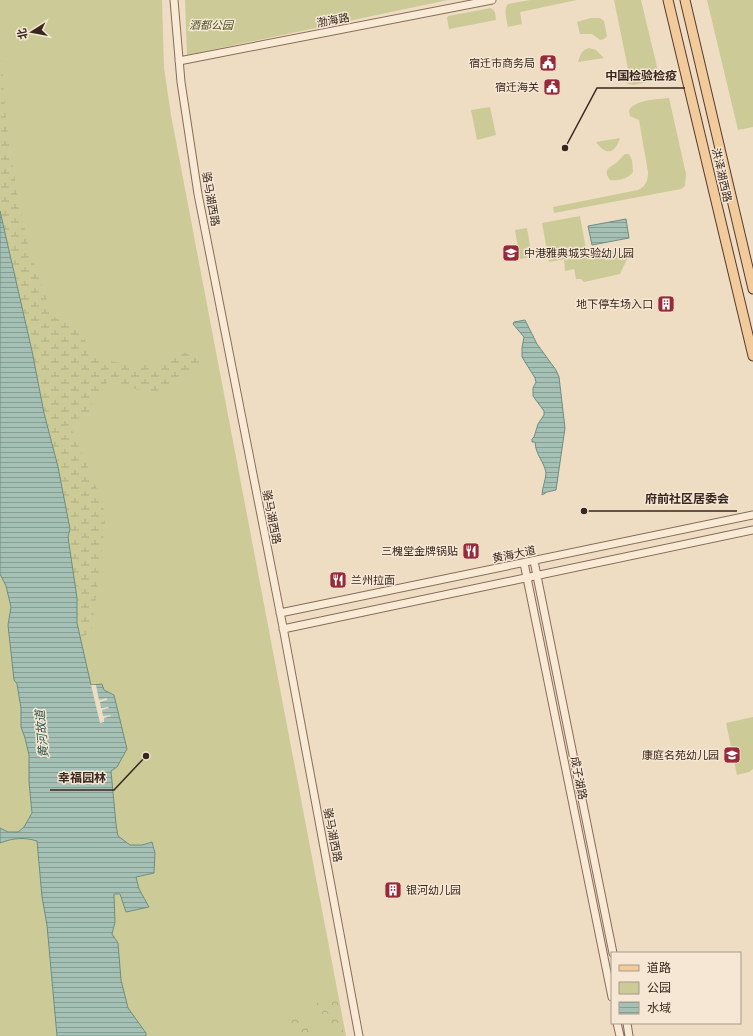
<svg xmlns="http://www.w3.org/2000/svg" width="753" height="1036" font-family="'Crimson Pro','Noto Sans SC',serif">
<defs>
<pattern id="forest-crowns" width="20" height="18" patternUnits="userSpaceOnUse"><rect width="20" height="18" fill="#cccb97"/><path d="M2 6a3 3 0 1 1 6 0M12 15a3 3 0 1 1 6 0" fill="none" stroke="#b0ae82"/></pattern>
<pattern id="wetland-marsh" width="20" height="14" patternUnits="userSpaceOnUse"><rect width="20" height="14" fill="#cccb97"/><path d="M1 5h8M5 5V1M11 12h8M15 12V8" fill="none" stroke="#b0ae82"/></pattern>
<pattern id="water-rules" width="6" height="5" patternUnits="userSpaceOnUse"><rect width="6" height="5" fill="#a5c1b5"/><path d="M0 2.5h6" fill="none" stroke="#879d93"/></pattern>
</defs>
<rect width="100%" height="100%" fill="#eedcc3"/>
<path fill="#cccb97" d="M0,0H162L164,68L171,115L346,1036H0Z
M185,0H448L187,55Z
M530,0H577L520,12L522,24L508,27C507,20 503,10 508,4Z
M614,0H641L660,79L634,85L628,84L623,80L620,70L628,69Z
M707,0H753V127L738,130Z
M491,8L495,12L496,20L449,29L447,18L448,16Z
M591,18H600L604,21L607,36L604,39L600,40L592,34H580L577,22Z
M589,48L596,50L604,58L578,62C580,56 581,50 589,48Z
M669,98L686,174L685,186L681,189L554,213L553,207L638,190C646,186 648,181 648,172L639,120L630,116L629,111C633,100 658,99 669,98Z
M490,107L496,135L477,140L471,110Z
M620,138C615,154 606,156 596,142Z
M625,154H629L632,160L633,172C628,179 618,181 610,180C602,169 610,168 616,163C620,160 622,156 625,154Z
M580,216L587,255L549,262L542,223Z
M527,228L532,257L520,259L515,230Z
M616,250L628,257L620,274L584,282L581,279H576L574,269L565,271L564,260Z
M753,717V769L749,772L737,775L726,723Z"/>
<path fill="url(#forest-crowns)" d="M337,996L344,1036H335C331,1023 329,1018 317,1013L314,1004L321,1001Z
M298,1017C307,1020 310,1028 314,1036H289L290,1023L294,1018Z"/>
<path fill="url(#wetland-marsh)" d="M0,42L6,120L17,193L29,249L52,315C59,322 67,322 76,324L86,342L88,355C107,360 129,367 149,364C156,364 164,362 170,360C181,356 184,350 196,351C201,357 201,361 198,368C192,372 184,374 178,378C173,381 170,387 164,389C148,395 126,388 113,379L108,381L104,388L93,394L91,410L89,414C81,415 78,420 71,423L72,430L103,503L105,525L92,628L88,634L81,637L77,623V598L68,537L70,529L58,467L44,413L32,351L0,211Z"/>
<path fill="url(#water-rules)" stroke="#6c8f82" d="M0,211L32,351L44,413L58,467L70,529L68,537L77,598V623L91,685L102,684L104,690L114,695L127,749L117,767L111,771L116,824L118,836L130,845H142L152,842L155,853L154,873L136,877L139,889L149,907L126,912L120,894H114L115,922L112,934L118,943L121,980L128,1008L146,1033V1036H57L47,925L42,897L37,841C24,837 13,838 0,843V828L8,832H18L24,827L32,813L29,782V755L25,738L21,727V708L17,684L14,680L8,625L11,607L6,586L0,574Z
M626,219L629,238L592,245L588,226Z
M525,320L537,344L556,370L559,377L565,428L556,490L547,492L542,495C542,488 546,479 546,473C544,461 536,456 535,442H532V439L534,437L538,424L544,415V411L533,396V388L536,382L535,378L522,357V348L524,337L513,324L514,322Z"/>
<path fill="#eedcc3" d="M91,685H96L99,700L107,698V700L100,702L101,708L108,707L109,708L102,710L103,716L111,715V716L104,718V722L100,723Z"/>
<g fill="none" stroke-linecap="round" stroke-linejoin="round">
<g stroke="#886c5a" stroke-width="9">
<path id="minor" d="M174,0L181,82L198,194L282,622L359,1036
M179,61L492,0
M534,561L613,953
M524,563L612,997
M280,613L753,515
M283,629L753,530
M617,1023L620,1036
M627,1023L629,1036"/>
</g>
<g stroke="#563b2e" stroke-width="11">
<path id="major" d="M668,0L753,356
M685,0L753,289"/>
</g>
<use href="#minor" stroke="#f9ead6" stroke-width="7"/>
<use href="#major" stroke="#f1cb9b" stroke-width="9"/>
</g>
<defs>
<g id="civic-square" transform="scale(0.9)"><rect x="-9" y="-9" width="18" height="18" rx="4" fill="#972a39" stroke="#f5e7d3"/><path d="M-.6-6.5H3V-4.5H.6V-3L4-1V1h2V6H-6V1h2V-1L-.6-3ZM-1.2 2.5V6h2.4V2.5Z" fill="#fff"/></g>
<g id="school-square" transform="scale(0.9)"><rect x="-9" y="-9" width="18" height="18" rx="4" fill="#972a39" stroke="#f5e7d3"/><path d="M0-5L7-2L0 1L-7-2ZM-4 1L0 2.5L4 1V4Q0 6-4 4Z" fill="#fff"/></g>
<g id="building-square" transform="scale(0.9)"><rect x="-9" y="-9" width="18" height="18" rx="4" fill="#972a39" stroke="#f5e7d3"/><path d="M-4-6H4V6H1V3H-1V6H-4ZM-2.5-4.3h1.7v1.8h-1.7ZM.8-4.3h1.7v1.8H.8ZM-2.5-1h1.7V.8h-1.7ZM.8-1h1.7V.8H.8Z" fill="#fff"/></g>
<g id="restaurant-square" transform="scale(0.9)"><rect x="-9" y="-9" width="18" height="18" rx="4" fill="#972a39" stroke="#f5e7d3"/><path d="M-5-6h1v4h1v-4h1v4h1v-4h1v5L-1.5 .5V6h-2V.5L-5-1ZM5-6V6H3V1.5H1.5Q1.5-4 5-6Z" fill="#fff"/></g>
</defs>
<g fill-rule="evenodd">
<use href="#civic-square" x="548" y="63"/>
<use href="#civic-square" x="552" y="87"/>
<use href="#school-square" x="511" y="253"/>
<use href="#building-square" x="666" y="304"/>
<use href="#restaurant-square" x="471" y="551"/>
<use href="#restaurant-square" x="338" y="580"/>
<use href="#school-square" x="732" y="755"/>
<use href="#building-square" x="393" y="890"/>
</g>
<g text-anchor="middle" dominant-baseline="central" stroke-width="3" stroke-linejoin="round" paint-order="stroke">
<g font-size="11" fill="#38271e" stroke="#f5e7d3">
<text transform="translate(333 20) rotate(-11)">渤海路</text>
<text transform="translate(722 175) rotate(77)">洪泽湖西路</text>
<text transform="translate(211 199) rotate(80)">骆马湖西路</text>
<text transform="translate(272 517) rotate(79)">骆马湖西路</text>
<text transform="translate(514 554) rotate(-12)">黄海大道</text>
<text transform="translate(579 778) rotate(79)">成子湖路</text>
<text transform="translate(333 835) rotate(79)">骆马湖西路</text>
</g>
<g font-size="11" font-style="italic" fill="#4e5425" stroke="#f5e7d3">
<text x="211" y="25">酒都公园</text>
</g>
<g font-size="11" fill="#38271e" stroke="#f5e7d3" text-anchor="end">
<text x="535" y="63">宿迁市商务局</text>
<text x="539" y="87">宿迁海关</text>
<text x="524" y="253" text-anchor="start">中港雅典城实验幼儿园</text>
<text x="653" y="304">地下停车场入口</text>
<text x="458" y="551">三槐堂金牌锅贴</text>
<text x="351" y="580" text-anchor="start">兰州拉面</text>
<text x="719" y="755">康庭名苑幼儿园</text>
<text x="406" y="890" text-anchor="start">银河幼儿园</text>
</g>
<g font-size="12" font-style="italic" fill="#2d584f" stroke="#f5e7d3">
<text transform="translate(42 734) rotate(-95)">黄河故道</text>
</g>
</g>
<path fill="none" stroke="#38271e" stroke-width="1.5" d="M565 148L597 88H685M584 511L637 511H737M146 756L114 790H50"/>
<g fill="#38271e" stroke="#f5e7d3" stroke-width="1.5">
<circle cx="565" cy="148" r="4"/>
<circle cx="584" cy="511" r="4"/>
<circle cx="146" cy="756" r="4"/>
</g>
<g font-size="12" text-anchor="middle" font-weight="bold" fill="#38271e" stroke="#f5e7d3" stroke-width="3" stroke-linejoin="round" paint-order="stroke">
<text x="641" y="80">中国检验检疫</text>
<text x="687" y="503">府前社区居委会</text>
<text x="82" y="782">幸福园林</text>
</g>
<rect x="611" y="952" width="130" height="72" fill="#f5e7d3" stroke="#a99a8b"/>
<rect x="619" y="965" width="20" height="6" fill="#f1cb9b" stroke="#a99a8b"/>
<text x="647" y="972" font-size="12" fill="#38271e">道路</text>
<rect x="619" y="982" width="20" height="12" fill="#cccb97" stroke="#a99a8b"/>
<text x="647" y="992" font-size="12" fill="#38271e">公园</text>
<rect x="619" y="1002" width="20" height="12" fill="url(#water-rules)" stroke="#a99a8b"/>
<text x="647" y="1012" font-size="12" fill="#38271e">水域</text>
<g transform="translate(32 32) rotate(259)" stroke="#f5e7d3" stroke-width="3" paint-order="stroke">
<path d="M0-3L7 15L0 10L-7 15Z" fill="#38271e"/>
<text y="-6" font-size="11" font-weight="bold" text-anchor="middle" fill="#38271e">北</text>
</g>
</svg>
